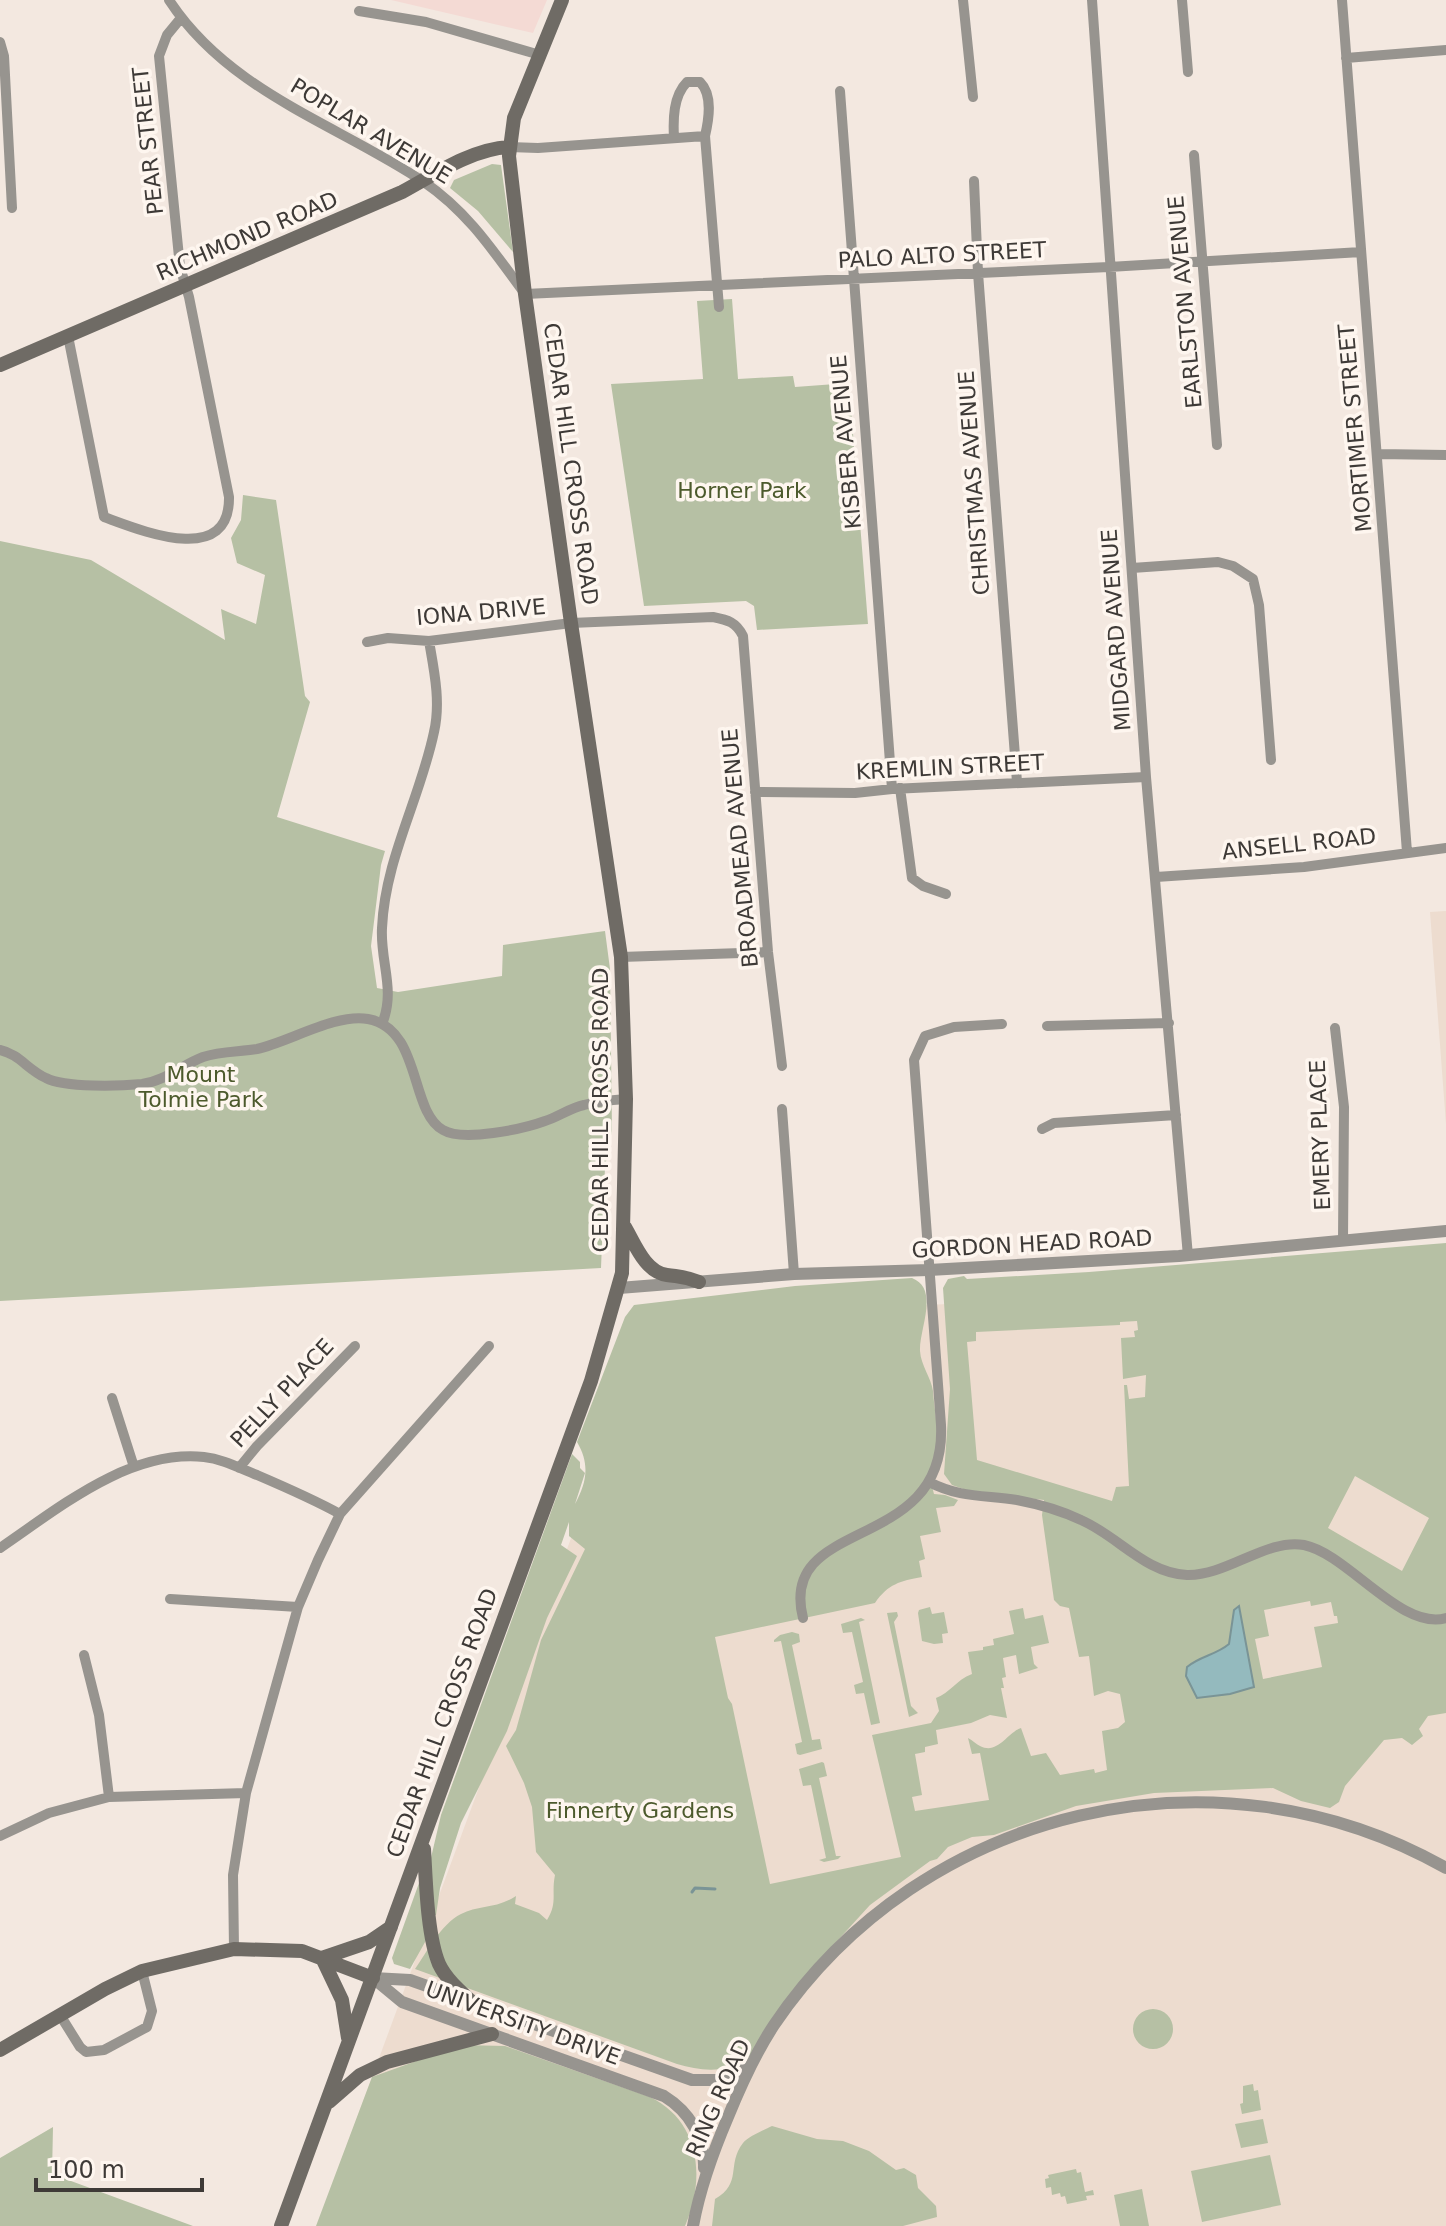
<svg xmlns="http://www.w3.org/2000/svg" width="1446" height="2226" font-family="'DejaVu Sans',sans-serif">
<rect width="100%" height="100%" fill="#f3e8e0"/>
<path fill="#f4dad4" d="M391,0H547L533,33Z"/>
<path fill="#eddccf" d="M1446,911V1124L1430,912Z
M1446,1278V2226H317L611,1430L757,1314Z"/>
<path fill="#b6c0a4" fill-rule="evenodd" d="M492,164L501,165L513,252L478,211L450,188L454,180Z
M732,299L738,379L793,376L795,387L849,383L868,624L757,630L754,606L746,601L644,606L611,384L703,379L697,301Z
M243,495L276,500L305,696L310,702L277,817L385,851L381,865L371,946L377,988L398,992L502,976L503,945L605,931L610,969L612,1130L605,1167L601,1268L0,1301V541L91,560L225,640L221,609L256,624L265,575L237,563L231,538L241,520Z
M1446,1243V1713L1428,1716L1419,1729L1423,1736L1412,1745L1402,1738L1384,1740L1345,1786L1339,1802L1330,1808L1301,1801L1273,1788L1154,1793L1076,1806L994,1835L972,1837L948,1847L937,1859L930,1861L870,1905L828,1951L748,2058C726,2074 701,2071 677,2064L415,1969C427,1952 441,1924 461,1914C478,1905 496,1909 516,1896L515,1904L539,1913L547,1920C558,1902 551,1894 555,1875L536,1852L532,1807L524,1783L506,1746L516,1730L541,1640L585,1549L569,1536V1522L561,1545L577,1556L547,1618L507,1731L461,1823L440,1888L436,1915H434L430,1862L441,1815L572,1454L580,1462V1468L585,1473L575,1504C587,1482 590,1464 577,1442L625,1317L634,1305L795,1286L912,1278C940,1289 919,1329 920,1351C921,1366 931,1377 933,1391C934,1407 938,1425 937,1441C935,1466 926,1465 934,1494L945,1495L958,1500L954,1506L936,1508L941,1532L920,1536L925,1559L919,1561L922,1577C900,1581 888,1584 875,1603L715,1637L728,1698L732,1704L770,1884L901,1857L872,1735L931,1723L939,1711L936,1698C950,1693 956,1680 972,1674L968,1652L983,1650V1647L994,1645L993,1639L1014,1634L1009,1611L1023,1608L1025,1619L1043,1615L1049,1643L1031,1647L1034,1664L1038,1668L1019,1674L1016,1655L1003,1658L1006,1677L1002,1678L1004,1688H1001L1007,1718L990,1715L971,1723L936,1730L938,1744L925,1747V1752L915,1754L922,1795L912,1797L915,1811L989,1800L980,1753L972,1754L968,1738C972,1740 976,1744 980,1746C998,1755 1007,1733 1021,1728L1031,1756L1046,1753L1060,1775L1094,1769L1095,1773L1107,1770L1102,1731L1118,1728L1125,1722L1120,1694L1108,1691L1094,1696L1089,1656L1079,1657L1069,1608L1060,1606L1054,1600L1042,1515L1044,1500L969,1491L952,1485L944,1474L950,1389L943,1288L948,1279L964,1276L967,1279L1089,1272ZM1137,1321L1138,1330L1134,1331L1135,1337L1121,1338L1123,1379L1146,1375L1145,1397L1129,1399L1127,1385H1124L1129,1486L1116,1487L1112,1501L977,1460L967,1342L976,1341V1332L1120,1325V1322ZM1355,1476L1429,1518L1402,1571L1328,1528ZM1310,1601L1311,1606L1331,1602L1334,1616H1337L1338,1623L1314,1627L1322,1667L1263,1679L1255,1639L1269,1636L1264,1610Z
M930,1607L932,1614L944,1612L948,1633L942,1634L943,1643L934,1644L922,1641L918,1613L919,1610Z
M897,1612L898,1616L894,1622L911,1706L918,1713L909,1717L887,1613Z
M861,1618L865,1620L859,1622L880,1723L871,1725L864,1693L856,1694L854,1685L863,1682L852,1632L843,1633L841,1624Z
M792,1632L799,1634L800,1642L792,1645L812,1740L820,1739L822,1749L800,1755L797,1754L795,1744L802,1742L781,1641L774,1642V1640L780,1635Z
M822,1762L824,1763L827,1776L819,1778L836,1856H841L838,1859L824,1862L819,1860L826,1858L811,1785L803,1786L799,1769Z
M419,1883L429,1935L410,1969L394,1964L392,1958Z
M1133 2029a20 20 0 1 1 40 0a20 20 0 1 1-40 0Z
M461,2045L505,2046L650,2097C700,2121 706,2178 685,2226H316L372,2077Z
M1253,2084L1254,2091L1258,2090L1261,2110L1242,2114L1240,2104L1243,2103V2086Z
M1263,2119L1268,2143L1241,2148L1235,2124Z
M772,2126L817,2139L843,2141L869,2151L896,2170L904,2168L916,2175L918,2188L936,2206L937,2217L903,2226H712L715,2199C743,2183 726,2165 743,2143C749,2136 764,2130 772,2126Z
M53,2127L52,2174L193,2226H0V2158Z
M1270,2155L1281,2205L1202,2222L1191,2171Z
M1076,2169L1077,2173L1081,2172L1085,2192L1093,2190L1094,2195L1086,2196L1087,2200L1067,2204L1065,2196L1061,2197L1060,2193L1052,2195L1051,2187L1046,2188L1045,2179L1049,2178L1048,2175Z
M1142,2189L1149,2226H1120L1114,2195Z"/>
<path fill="#94babe" stroke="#7a9496" stroke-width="2" d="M1239,1606L1254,1687L1230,1694L1197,1698L1186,1676L1187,1667C1200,1656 1216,1655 1229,1644L1234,1610Z"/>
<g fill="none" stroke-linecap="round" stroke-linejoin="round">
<path stroke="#7a9496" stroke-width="3" d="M692,1892L695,1888L715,1889"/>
<path stroke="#97948f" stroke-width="10" d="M169,0C229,92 337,124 424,182C468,212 494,252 525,294L1109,267L1361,252
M963,0L973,97
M1092,0L1146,777L1188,1256
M1182,0L1188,72
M1342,0L1407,852
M359,11L426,22L540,55
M0,42L4,56L12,208
M1346,58L1446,50
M840,91L892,789
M674,138C673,120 673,96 687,82H700C713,95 709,119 705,136L719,307
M509,147L538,148L705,136
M1194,155L1217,445
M974,181L978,273L1017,782
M68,336L104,517C140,530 230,568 229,497L189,297L180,267L159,56L167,35L181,18
M1378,454L1446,455
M1132,568L1218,562L1233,566L1253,579L1259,605L1271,760
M367,642L388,638L429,641L571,623L713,617C728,620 736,622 743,636L768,952L782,1066
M900,788L912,878L923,886L946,894
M755,792L855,793L892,789L1146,777
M1156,877L1304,867L1446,848
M621,957L768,952
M382,1024C396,990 380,962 382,928C385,859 420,799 434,732C441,702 434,670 429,641
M1047,1026L1169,1023
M1335,1028L1344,1107L1343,1240
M0,1050C19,1054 28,1070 46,1078C65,1088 120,1086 142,1084C165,1081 182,1065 203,1057C221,1051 239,1052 257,1049C289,1042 336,1013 368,1019C422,1029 409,1111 443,1130C463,1142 523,1129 545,1121C558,1117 570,1108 584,1105C598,1101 612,1100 626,1099
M782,1109L794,1274
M1042,1129L1054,1123L1176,1115
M112,1398L134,1467
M239,1468L257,1446L355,1346
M929,1482C960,1498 984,1495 1017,1500C1038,1504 1062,1511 1081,1520C1118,1536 1145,1573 1187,1575C1227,1576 1267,1538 1304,1545C1348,1554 1401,1631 1446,1618
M0,1548C59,1508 129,1449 204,1457C223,1459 239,1468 257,1475C285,1487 313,1499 340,1514
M170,1599L298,1607
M803,1618C777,1515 947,1555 941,1425L914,1060L925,1036L954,1027L1002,1024
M84,1655L99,1715L109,1797
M0,1836L49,1813L109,1797L246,1793
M234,1949L233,1875L246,1793L298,1607L318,1560L340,1514L489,1346
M60,2015L80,2047L86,2052L104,2050L147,2027L152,2011L142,1971"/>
<path stroke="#97948f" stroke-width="12" d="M619,1288L794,1274L929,1270L1179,1256L1446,1231
M373,1978L402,2002L664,2096C690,2112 705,2138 704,2168
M373,1978L410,1980L692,2080H719L750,2066
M693,2226C700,2188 713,2152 728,2117C741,2085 755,2054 774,2025C922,1806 1217,1738 1446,1868"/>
<path stroke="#6f6b65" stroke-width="14" d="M0,365L402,192C435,174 472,149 509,147
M625,1227C635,1244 645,1272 667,1275C681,1277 684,1276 699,1282
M424,1849C426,1881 427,1935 439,1964C446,1979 460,1991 472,2002
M322,1958L342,2000L348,2038
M322,1958L369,1942L391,1927
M0,2050L105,1989L142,1971L234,1949L302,1951L373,1978
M329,2102L360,2075L387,2062L492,2034
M281,2226L591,1381L622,1273L626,1099L621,957L571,623L525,294L509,156L514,118L562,0"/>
</g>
<g text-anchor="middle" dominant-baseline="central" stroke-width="7" stroke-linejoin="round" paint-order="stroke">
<g font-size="22" fill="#3e3a37" stroke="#fef6ef">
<text transform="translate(371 131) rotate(31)">POPLAR AVENUE</text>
<text transform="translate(148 141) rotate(-96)">PEAR STREET</text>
<text transform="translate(247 236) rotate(-23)">RICHMOND ROAD</text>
<text transform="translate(942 255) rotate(-3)">PALO ALTO STREET</text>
<text transform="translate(1185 302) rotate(-95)">EARLSTON AVENUE</text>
<text transform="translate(1355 428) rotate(-95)">MORTIMER STREET</text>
<text transform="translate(846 442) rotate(-95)">KISBER AVENUE</text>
<text transform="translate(571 464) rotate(82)">CEDAR HILL CROSS ROAD</text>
<text transform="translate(974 483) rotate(-94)">CHRISTMAS AVENUE</text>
<text transform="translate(481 612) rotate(-5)">IONA DRIVE</text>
<text transform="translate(1116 630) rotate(-94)">MIDGARD AVENUE</text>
<text transform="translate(950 767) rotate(-3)">KREMLIN STREET</text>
<text transform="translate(1299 844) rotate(-6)">ANSELL ROAD</text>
<text transform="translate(740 848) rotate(-95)">BROADMEAD AVENUE</text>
<text transform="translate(600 1110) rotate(-90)">CEDAR HILL CROSS ROAD</text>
<text transform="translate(1320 1135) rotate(-92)">EMERY PLACE</text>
<text transform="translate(1032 1244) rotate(-3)">GORDON HEAD ROAD</text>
<text transform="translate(282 1393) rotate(-47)">PELLY PLACE</text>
<text transform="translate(442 1723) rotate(-70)">CEDAR HILL CROSS ROAD</text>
<text transform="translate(523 2023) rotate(20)">UNIVERSITY DRIVE</text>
<text transform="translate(718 2098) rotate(-66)">RING ROAD</text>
</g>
<g font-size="22" fill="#4c5a2c" stroke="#fef6ef">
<text x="742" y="490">Horner Park</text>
<text x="201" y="1074">Mount<tspan x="201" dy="25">Tolmie Park</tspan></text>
<text x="640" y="1810">Finnerty Gardens</text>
</g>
</g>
<path d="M36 2178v12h166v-12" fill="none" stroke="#3e3a37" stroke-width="4"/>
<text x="48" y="2178" font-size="24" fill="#3e3a37" stroke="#fef6ef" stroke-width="6" paint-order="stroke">100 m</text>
</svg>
